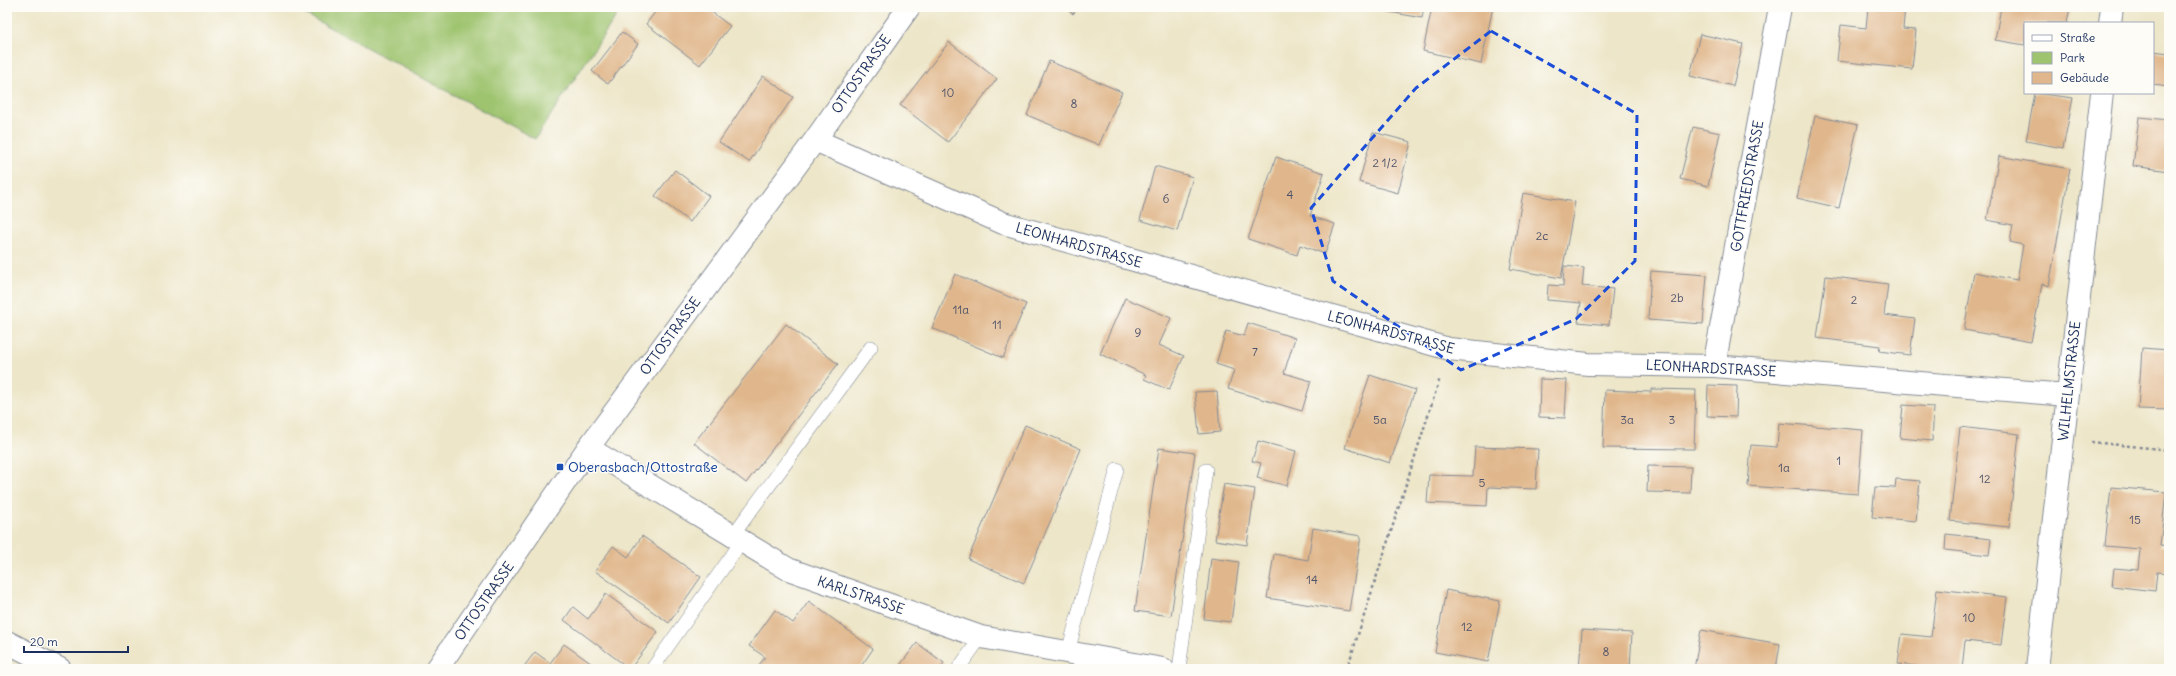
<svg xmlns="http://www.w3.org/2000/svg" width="2176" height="676" font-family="Delius,sans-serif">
<rect width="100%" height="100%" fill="#fdfcf7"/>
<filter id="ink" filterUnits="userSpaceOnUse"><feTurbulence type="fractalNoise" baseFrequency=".025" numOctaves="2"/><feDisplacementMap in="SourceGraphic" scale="8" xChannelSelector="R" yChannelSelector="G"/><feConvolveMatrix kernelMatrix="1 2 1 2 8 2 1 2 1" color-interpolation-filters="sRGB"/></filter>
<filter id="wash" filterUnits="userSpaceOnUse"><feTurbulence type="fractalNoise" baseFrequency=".012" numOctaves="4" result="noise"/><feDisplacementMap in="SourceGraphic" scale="16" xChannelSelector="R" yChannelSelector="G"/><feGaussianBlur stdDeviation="0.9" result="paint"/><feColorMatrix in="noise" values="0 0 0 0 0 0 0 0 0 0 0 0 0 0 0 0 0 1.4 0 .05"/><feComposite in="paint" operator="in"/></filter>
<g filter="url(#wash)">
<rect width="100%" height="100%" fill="#ede6c9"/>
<path fill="#9fc46f" stroke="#5d7a66" d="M292,7H622L535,139Z"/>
<g id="blocks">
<path fill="#e0b78c" d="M659,7H705L730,26L700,65L646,24Z
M1064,7H1079L1073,14Z
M1363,7H1424L1422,18Z
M1432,7H1493L1481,64L1423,51Z
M1868,7H1905L1903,29L1916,30L1912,69L1837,61L1841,25L1866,28Z
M2001,7H2070L2067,23H2025V45L1995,40Z
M622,32L638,44L608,84L592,71Z
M1700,34L1743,44L1733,86L1690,76Z
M949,42L997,79L948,142L900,105Z
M2153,51L2169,53V87L2153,85Z
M1049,61L1122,92L1099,145L1027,115Z
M763,76L793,97L749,162L719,142Z
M2035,93L2073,98L2063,148L2026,141Z
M1815,116L1858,125L1839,208L1797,198Z
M2139,117L2169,120V171L2133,166Z
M1693,127L1720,133L1708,186L1680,179Z
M1373,132L1411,142L1398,193L1359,182Z
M1999,156L2070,169L2049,286L2042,284L2031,342L1964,330L1974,272L2017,280L2023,245L2010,242L2013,225L1987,220Z
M1276,157L1324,173L1310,216L1335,224L1325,254L1300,245L1297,255L1248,239Z
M1155,166L1193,177L1177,231L1140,220Z
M675,170L709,196L690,222L655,196Z
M1523,193L1575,202L1561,278L1510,269Z
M1564,266L1584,268L1582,286L1613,289L1609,325L1578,322L1581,303L1547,300L1548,285L1563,286Z
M1651,271L1707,275L1703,324L1648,320Z
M955,274L1026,304L1003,358L932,328Z
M1826,276L1888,284L1884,315L1915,319L1910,355L1879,351L1880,346L1817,338Z
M1125,298L1171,318L1159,345L1184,356L1169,390L1144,379L1146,375L1100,354Z
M1248,323L1295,338L1284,373L1311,381L1302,411L1228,389L1234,370L1216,364L1226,331L1244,336Z
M786,324L838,364L746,483L694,443Z
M2142,348L2169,350V410L2138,409Z
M1370,375L1415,390L1390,463L1345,448Z
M1540,379L1567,380L1565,418L1539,417Z
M1708,385L1737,386L1736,417L1707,416Z
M1651,389L1696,390L1694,449L1603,448L1605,390L1651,392Z
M1217,391L1220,432L1199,434L1195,392Z
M1903,405L1934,407L1932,441L1900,438Z
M1779,423L1863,430L1858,494L1748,486L1751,445L1777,447Z
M1025,425L1081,449L1024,583L968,559Z
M1960,427L2019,434L2009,527L1950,521Z
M1258,441L1296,451L1287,486L1257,478L1261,463L1252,461Z
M1475,447L1538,449L1536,489L1488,487L1487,506L1427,503L1429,475L1473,476Z
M1159,448L1195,453L1171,616L1135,611Z
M1648,466L1691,467L1690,493L1647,492Z
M1896,479L1920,481L1916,521L1872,517L1875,487L1895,488Z
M1224,484L1255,489L1247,545L1215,540Z
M2111,487L2166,492L2160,546L2169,547V573L2157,572L2155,591L2112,586L2114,568L2138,570L2140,549L2105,546Z
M1313,528L1361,536L1349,611L1267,598L1274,554L1308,560Z
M1946,534L1991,539L1989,555L1945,550Z
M642,536L701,577L669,623L595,571L613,546L628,557Z
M1211,558L1239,562L1231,622L1204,619Z
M1937,589L2007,597L2001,645L1965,641L1962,669H1943L1898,664L1902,634L1931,637Z
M1446,590L1500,601L1488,662L1435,652Z
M606,594L658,632L630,669L564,620L573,607L588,619Z
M809,601L873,649L859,669H756L765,657L749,646L775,610L793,623Z
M1582,630L1632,633L1630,669H1579Z
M1701,630L1780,644L1776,669H1694Z
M917,643L944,663L939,669H897Z
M564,644L599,669H522L535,652L550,663Z"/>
</g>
</g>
<g filter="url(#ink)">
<use href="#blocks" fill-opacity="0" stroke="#848a94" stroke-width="1"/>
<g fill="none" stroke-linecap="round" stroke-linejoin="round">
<g stroke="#848a94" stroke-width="14">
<path id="lane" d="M733,535L871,347
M1068,652L1117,469
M652,669L742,541
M958,669L981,637
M1179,669L1206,470"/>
</g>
<g stroke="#848a94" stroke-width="24">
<path id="street" d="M2110,23L2112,7
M815,140L1003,223L1449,349L1588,364L1714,366L2067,395
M1714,366L1780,7
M588,448L788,569L981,637L1163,669
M7,642L60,669
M437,669L588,448L815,140L909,7
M2037,669L2102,93"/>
</g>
<path stroke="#848a94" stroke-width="2.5" stroke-dasharray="3 3" stroke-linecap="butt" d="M2091,442L2169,450
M1347,669L1440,378"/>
<use href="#lane" stroke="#fff" stroke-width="13"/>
<use href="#street" stroke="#fff" stroke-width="22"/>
</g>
</g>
<path fill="none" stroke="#1d4ed8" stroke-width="3" stroke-dasharray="8 5" stroke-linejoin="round" d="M1491,31L1637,114L1635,261L1576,319L1461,370L1333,281L1311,208L1416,88Z"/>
<rect fill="#1a4fb4" stroke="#fdfcf7" stroke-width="1.5" x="556" y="463" width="8" height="8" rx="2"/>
<g text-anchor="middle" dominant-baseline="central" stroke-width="3" stroke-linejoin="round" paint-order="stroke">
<g font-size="12" fill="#4c516a">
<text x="948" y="92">10</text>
<text x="1074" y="103">8</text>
<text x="1385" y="162">2 1/2</text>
<text x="1290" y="194">4</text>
<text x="1166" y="198">6</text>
<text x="1542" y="235">2c</text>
<text x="1677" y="297">2b</text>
<text x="1854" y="299">2</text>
<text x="961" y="309">11a</text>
<text x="997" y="324">11</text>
<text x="1138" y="332">9</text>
<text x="1255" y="351">7</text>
<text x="1380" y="419">5a</text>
<text x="1627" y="419">3a</text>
<text x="1672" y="419">3</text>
<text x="1839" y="460">1</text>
<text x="1784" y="467">1a</text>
<text x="1985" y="478">12</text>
<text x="1482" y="482">5</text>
<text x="2135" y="519">15</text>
<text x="1312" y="579">14</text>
<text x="1969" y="617">10</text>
<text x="1467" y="626">12</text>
<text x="1606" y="651">8</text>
</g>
<g font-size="14" fill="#1b2f5e" stroke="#fdfcf7">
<text transform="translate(861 74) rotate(-55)">OTTOSTRASSE</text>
<text transform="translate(1747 186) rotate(-80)">GOTTFRIEDSTRASSE</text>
<text transform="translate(1079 245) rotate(16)">LEONHARDSTRASSE</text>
<text transform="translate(1391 332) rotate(15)">LEONHARDSTRASSE</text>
<text transform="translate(670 336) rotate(-54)">OTTOSTRASSE</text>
<text transform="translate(1711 368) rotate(3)">LEONHARDSTRASSE</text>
<text transform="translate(2069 381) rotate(-84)">WILHELMSTRASSE</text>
<text transform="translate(861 595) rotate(19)">KARLSTRASSE</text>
<text transform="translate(484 601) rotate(-55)">OTTOSTRASSE</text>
</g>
<g font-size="14" fill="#164399" stroke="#fdfcf7" text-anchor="start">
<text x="568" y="467">Oberasbach/Ottostraße</text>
</g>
</g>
<rect width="2176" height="676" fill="none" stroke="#fdfcf7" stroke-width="24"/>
<rect x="2024" y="22" width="130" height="72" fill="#fdfcf7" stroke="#a3aaba"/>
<rect x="2032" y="35" width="20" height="6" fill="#ffffff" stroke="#a3aaba"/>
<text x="2060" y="42" font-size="12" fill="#1b2f5e">Straße</text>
<rect x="2032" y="52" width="20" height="12" fill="#9fc46f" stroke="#a3aaba"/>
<text x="2060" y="62" font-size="12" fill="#1b2f5e">Park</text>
<rect x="2032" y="72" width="20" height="12" fill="#e0b78c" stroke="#a3aaba"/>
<text x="2060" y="82" font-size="12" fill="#1b2f5e">Gebäude</text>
<path d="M24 646v6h104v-6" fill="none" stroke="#1b2f5e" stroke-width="2"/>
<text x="30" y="646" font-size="12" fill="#1b2f5e" stroke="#fdfcf7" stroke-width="3" paint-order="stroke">20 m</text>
</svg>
